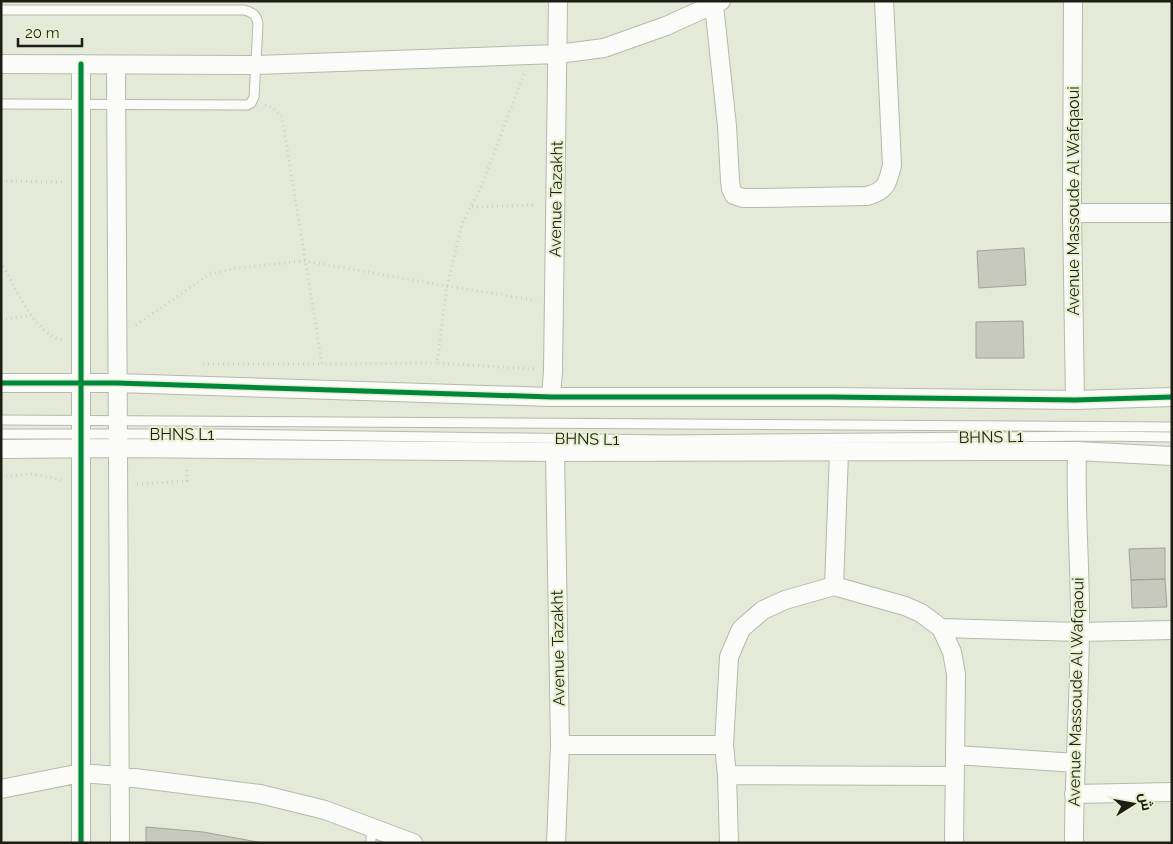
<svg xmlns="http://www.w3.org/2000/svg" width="1173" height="844" font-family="Raleway,Cairo,sans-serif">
<rect width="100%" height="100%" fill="#e5e9d7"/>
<path fill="#c6c9bb" stroke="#9fa295" d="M1024,248L1026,285L979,288L977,251Z
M1023,321L1024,358H976V322Z
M1165,548V579L1131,580L1129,549Z
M1165,579L1167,607L1132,608L1131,580Z
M146,827L203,832L263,843H146Z"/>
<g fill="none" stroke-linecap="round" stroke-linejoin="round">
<g stroke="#b5b9aa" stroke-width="11">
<path id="lane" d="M1,10H244C252,12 257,15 258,24L254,97L251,103L247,105L1,104
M1,420L1172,427
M1,434H221L667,440L1101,436L1172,437
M371,843V826"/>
</g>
<g stroke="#b5b9aa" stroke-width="20">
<path id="street" d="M1073,1L1072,213L1075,400
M714,5L727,126L730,180L731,189L734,195L743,198H758L867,196C886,191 888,183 892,165L884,1
M1,64L257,65L558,54L604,48L666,26L721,1
M81,64V843
M116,65L120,843
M1072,213H1172
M1,383H117L551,397H831L1075,400L1172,397
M551,397L553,371L558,1
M1,449L117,448L555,452L1077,451L1172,456
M555,452L560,745L556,843
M834,586L839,453
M941,628L1080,632L1172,630
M560,745H724
M956,755L1076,763
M727,775L955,776
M1,789L81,773L119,776L260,794L325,810L413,843
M1074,794L1172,792
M729,843L727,775L724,745L729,657L741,629L763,610L785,600L834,586L905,606L921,613L941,628L952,652L956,674L954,843
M1074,843C1074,773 1079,703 1080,634C1081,573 1075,512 1077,451"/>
</g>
<path stroke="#cdcfc9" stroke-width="3" stroke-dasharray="1 4" stroke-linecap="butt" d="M524,74L481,187L462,224L447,286L437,363L534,369
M265,105L273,108L282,117L322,364L437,363
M1,181L63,182
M472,207L536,205
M1,262C14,285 34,334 62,340
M1,320L31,315
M136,325L210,274L237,268L305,261L447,286L534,300
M203,364H322
M1,477L32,474L62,480
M137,484L187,481V467"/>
<use href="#lane" stroke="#fbfcf9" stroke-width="9"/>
<use href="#street" stroke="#fbfcf9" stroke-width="18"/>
<g stroke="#e9f0d0" stroke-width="8">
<path id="cycleway" d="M81,64V843
M1,383H117L551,397H831L1075,400L1172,397"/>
</g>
<use href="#cycleway" stroke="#00873e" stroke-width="5"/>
</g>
<g text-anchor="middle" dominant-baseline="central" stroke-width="4" stroke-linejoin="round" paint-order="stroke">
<g font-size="16" fill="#1c1e13" stroke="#e9f0d0">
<text transform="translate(556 199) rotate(-89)">Avenue Tazakht</text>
<text transform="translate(1073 201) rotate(-90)">Avenue Massoude Al Wafqaoui</text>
<text x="182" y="434">BHNS L1</text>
<text transform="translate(991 437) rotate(-1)">BHNS L1</text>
<text transform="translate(587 439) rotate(1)">BHNS L1</text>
<text transform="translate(558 648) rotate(-91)">Avenue Tazakht</text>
<text transform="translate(1076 692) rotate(-89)">Avenue Massoude Al Wafqaoui</text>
</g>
</g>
<rect width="1173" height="844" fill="none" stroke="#1c1e13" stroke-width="5"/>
<g transform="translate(1133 804) rotate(79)" stroke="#e9f0d0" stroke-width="4" paint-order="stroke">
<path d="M0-4L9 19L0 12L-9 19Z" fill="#1c1e13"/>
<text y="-8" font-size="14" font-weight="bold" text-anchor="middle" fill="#1c1e13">ش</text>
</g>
<path d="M18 38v8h64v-8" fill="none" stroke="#1c1e13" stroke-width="2.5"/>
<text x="25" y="38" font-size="15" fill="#1c1e13" stroke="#e9f0d0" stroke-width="4" paint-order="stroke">20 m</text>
</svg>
